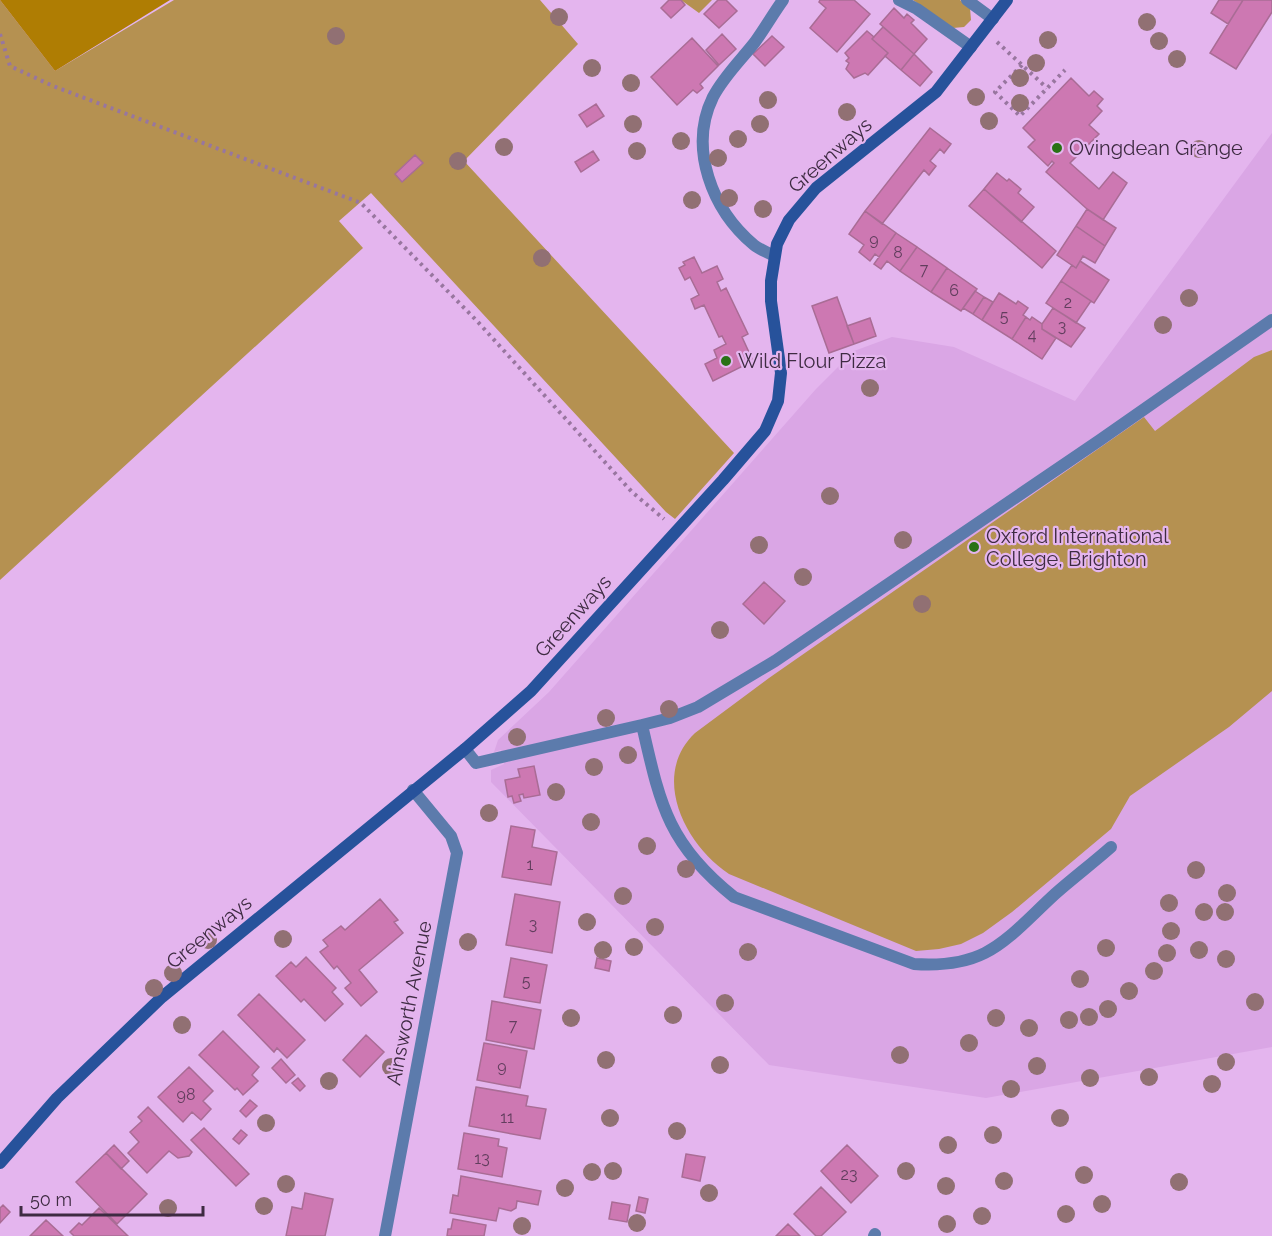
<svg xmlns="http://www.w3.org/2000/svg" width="1272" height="1236" font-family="Raleway,sans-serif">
<rect width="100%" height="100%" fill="#e4b5ee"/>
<path fill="#daa6e5" d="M1272,133V1047L986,1098L769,1065L491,782V770L504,764L501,750L494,752L498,740L549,692L816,389L854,351L892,337L954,347L1075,401Z"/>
<path fill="#b59151" d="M0,0L55,71L174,0H540L578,44L464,161L734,453L675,519L666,512L371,193L339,221L363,248L0,580Z
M681,0H712L699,13Z
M913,0H960L970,8L971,20L964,27L953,28Z
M1272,350V691L1229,727L1130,796L1111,829L1012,912L983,933L961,944L939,949L916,951L729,874C685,845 650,776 695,733L769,678L1144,417L1155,431L1254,357Z"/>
<path fill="#af7d03" d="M0,0H170L55,71Z"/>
<path fill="#cd78b2" stroke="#a96c95" stroke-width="1.5" d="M669,0H681L685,5L671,18L661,8Z
M718,0H726L737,11L719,28L704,14Z
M820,0H854L870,14L837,52L810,28L826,8L819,2Z
M1219,0H1243L1228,24L1211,13Z
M1243,0H1272V12L1236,69L1210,53Z
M894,8L904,18L907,14L914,20L911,23L927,39L914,54L880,24Z
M883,27L914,54L901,70L885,56L888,53L872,39Z
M867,31L874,37L872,39L888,53L868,75L865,73L854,78L846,69L849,63L846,61L849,58L845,53Z
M722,34L736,49L719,65L706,50Z
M772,36L784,47L765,66L753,54Z
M692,38L718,66L700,84L703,88L697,93L693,90L677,105L651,77Z
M914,54L932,72L920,86L901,70Z
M1071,78L1089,96L1094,91L1103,99L1097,106L1102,111L1089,125L1099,134L1070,163L1099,189L1113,172L1127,183L1103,220L1087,209L1046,172L1054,163L1052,161L1048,166L1028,147L1035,140L1023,128Z
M596,104L604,116L587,127L579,115Z
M930,128L951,144L944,153L940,149L930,161L936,166L929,175L924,170L882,224L865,211Z
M593,151L599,160L581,172L575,162Z
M415,155L423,163L402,182L395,174Z
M997,173L1007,181L1009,179L1021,189L1018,193L1034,207L1021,222L984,189Z
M984,189L1056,251L1042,268L969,206Z
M1087,209L1116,228L1105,246L1076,226Z
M865,211L896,233L879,257L875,254L870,261L859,252L864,245L849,234Z
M1076,226L1105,246L1095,263L1083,256L1076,268L1057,255Z
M896,233L917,247L900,271L887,261L881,269L874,264Z
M917,247L947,268L931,292L900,271Z
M694,257L702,273L717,266L723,279L717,282L721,291L726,288L748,334L742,337L753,361L713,381L705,364L717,358L714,350L726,344L722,336L719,337L704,305L695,309L691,299L699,295L690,277L685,280L679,268L685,265L683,262Z
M1080,261L1109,280L1094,303L1061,281L1072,265L1076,268Z
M947,268L977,289L961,311L931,292Z
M1061,281L1091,301L1076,323L1046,303Z
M975,291L984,297L973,314L963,308Z
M999,293L1016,304L1018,301L1028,308L1023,315L1026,317L1012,339L982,320Z
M837,297L854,344L829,353L812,306Z
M984,297L993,302L982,320L973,314Z
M1053,308L1085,328L1071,347L1042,329V324Z
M1026,317L1030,320L1032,317L1042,324V329L1056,338L1042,359L1012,339Z
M870,318L876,336L854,344L847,326Z
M764,582L785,601L764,624L743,604Z
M534,766L540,795L524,798L523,794L519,795L521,801L514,803L512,796L508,797L505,780L520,777L518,769Z
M511,826L535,830L532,847L557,852L551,885L502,877Z
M515,894L560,902L552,953L506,945Z
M380,899L398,920L394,922L403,933L359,970L377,992L361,1006L345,988L351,983L337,966L334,969L320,952L328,946L323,940L341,926L345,930Z
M306,957L336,988L332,992L343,1004L325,1021L304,999L301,1002L276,976L291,962L296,967Z
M511,958L547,965L540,1003L504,997Z
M597,958L611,961L609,971L595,968Z
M259,994L305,1040L287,1058L277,1048L274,1052L238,1015Z
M492,1001L541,1010L534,1049L486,1040Z
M223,1031L259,1067L252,1075L258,1081L243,1095L237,1088L235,1090L199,1055Z
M366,1035L384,1052L360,1077L343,1060Z
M484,1043L527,1051L520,1088L477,1080Z
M281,1059L295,1075L286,1083L272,1068Z
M189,1067L213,1091L203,1101L211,1109L201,1120L192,1112L183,1122L158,1097Z
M298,1078L305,1086L300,1091L292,1083Z
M476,1087L528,1096L526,1106L546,1109L540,1139L469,1126Z
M250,1100L257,1106L246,1117L240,1111Z
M148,1107L192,1152L189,1156L178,1158L169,1151L147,1173L128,1153L139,1142L130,1132L142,1121L138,1117Z
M204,1128L249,1174L236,1186L191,1140Z
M241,1130L247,1135L239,1144L233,1139Z
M464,1133L499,1139L498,1146L507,1148L502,1177L458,1169Z
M114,1145L129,1161L121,1169L106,1153Z
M847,1145L878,1176L851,1203L821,1171Z
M106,1153L147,1194L117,1224L76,1182Z
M686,1154L705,1157L700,1181L682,1177Z
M461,1176L541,1191L538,1205L517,1201L516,1208L511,1211L499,1208L496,1221L450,1213L453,1195L458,1196Z
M821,1187L846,1212L821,1236H816L794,1214Z
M305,1193L333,1199L325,1236H286L292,1207L302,1209Z
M639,1197L648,1199L645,1213L636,1211Z
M612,1202L630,1205L627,1222L609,1219Z
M3,1205L10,1212L0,1223V1208Z
M99,1208L128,1236H74L70,1232L79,1223L82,1225Z
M453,1219L486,1225L484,1236H447L448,1229H451Z
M46,1220L63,1236H30Z
M788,1224L800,1236H776Z"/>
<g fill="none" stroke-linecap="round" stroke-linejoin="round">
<path stroke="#98769f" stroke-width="4" stroke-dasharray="3 4.5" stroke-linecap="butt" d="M0,34L10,66L53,86L361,203L477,321L632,492L664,519
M997,42L1047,88
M1022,65L995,92L1020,116L1065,70"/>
<path stroke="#5c7bac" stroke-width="12" d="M899,0L917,9L971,47
M967,0L993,19
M774,256C768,252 760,250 754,245C712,210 688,148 713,97C724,76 741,60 755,42C765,28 773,14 783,0
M642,725C660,803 667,844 734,897L914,964C988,969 1005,940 1055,894C1073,878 1093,863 1111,847
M465,749L476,763L642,725L670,718L698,707L775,661L1100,440L1272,320"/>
<path stroke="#5c7bac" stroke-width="12" d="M385,1236L457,853L451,836L413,790
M874,1236L875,1234"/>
<path stroke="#27529b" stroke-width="12" d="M0,1163L57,1098L162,997L465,749L531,691L723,480L765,431L778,401L781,373L771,301V281L777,244L789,220L816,188L936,92L1007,0"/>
</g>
<g fill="#917073">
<circle cx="559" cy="17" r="9"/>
<circle cx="1147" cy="22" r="9"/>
<circle cx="336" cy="36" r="9"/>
<circle cx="1048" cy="40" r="9"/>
<circle cx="1159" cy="41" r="9"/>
<circle cx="1177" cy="59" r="9"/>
<circle cx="1036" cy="63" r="9"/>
<circle cx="592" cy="68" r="9"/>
<circle cx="1020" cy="78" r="9"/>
<circle cx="631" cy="83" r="9"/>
<circle cx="976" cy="97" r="9"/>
<circle cx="768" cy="100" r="9"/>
<circle cx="1020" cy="103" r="9"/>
<circle cx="847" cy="112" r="9"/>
<circle cx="989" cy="121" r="9"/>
<circle cx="633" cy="124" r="9"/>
<circle cx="760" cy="124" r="9"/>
<circle cx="738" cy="139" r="9"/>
<circle cx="681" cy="141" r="9"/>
<circle cx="504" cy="147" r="9"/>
<circle cx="1199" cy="149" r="9"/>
<circle cx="637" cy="151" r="9"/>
<circle cx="718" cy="158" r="9"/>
<circle cx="458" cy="161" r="9"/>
<circle cx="729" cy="198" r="9"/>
<circle cx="692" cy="200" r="9"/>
<circle cx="763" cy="209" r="9"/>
<circle cx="542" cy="258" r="9"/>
<circle cx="1189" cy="298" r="9"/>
<circle cx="1163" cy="325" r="9"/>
<circle cx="870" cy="388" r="9"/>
<circle cx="830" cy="496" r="9"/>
<circle cx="903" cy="540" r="9"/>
<circle cx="759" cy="545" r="9"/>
<circle cx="803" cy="577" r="9"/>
<circle cx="922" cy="604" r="9"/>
<circle cx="720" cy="630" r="9"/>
<circle cx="669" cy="709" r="9"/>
<circle cx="606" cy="718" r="9"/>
<circle cx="517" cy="737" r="9"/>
<circle cx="628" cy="755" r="9"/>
<circle cx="594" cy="767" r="9"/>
<circle cx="556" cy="792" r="9"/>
<circle cx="489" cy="813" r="9"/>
<circle cx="591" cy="822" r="9"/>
<circle cx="647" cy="846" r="9"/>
<circle cx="686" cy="869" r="9"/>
<circle cx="1196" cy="870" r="9"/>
<circle cx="1227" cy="893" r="9"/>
<circle cx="623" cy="896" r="9"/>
<circle cx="1169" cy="903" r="9"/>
<circle cx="1204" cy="912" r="9"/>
<circle cx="1225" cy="912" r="9"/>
<circle cx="587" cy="922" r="9"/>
<circle cx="655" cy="927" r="9"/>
<circle cx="1171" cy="931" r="9"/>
<circle cx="283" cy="939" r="9"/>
<circle cx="208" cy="940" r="9"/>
<circle cx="468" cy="942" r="9"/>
<circle cx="634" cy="947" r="9"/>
<circle cx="1106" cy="948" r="9"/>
<circle cx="603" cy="950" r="9"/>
<circle cx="1199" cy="950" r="9"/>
<circle cx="748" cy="952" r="9"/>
<circle cx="1167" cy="953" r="9"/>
<circle cx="1226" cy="959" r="9"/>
<circle cx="1154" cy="971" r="9"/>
<circle cx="173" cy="973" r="9"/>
<circle cx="1080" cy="979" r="9"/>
<circle cx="154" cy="988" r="9"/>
<circle cx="1129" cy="991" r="9"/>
<circle cx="1255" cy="1002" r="9"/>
<circle cx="725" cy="1003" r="9"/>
<circle cx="1108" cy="1009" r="9"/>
<circle cx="673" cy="1015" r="9"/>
<circle cx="1089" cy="1017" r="9"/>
<circle cx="571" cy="1018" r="9"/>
<circle cx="996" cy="1018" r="9"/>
<circle cx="1069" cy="1020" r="9"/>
<circle cx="182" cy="1025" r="9"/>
<circle cx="1029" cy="1028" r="9"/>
<circle cx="969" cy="1043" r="9"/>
<circle cx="900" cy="1055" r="9"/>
<circle cx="606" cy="1060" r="9"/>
<circle cx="1226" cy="1062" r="9"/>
<circle cx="720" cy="1065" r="9"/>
<circle cx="1037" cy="1066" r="9"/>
<circle cx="391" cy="1067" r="9"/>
<circle cx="1149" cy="1077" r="9"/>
<circle cx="1090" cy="1078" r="9"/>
<circle cx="329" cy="1081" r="9"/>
<circle cx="1212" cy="1084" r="9"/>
<circle cx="1011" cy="1089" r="9"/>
<circle cx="610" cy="1118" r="9"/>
<circle cx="1060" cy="1118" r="9"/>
<circle cx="266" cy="1123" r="9"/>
<circle cx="677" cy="1131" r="9"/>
<circle cx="993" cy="1135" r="9"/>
<circle cx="948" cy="1145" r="9"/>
<circle cx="613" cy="1171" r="9"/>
<circle cx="906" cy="1171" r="9"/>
<circle cx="592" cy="1172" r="9"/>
<circle cx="1084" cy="1175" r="9"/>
<circle cx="1004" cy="1181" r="9"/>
<circle cx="1179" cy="1182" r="9"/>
<circle cx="286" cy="1184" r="9"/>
<circle cx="946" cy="1186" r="9"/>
<circle cx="565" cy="1188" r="9"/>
<circle cx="709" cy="1193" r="9"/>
<circle cx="1102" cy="1204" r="9"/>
<circle cx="264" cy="1206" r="9"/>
<circle cx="168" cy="1208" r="9"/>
<circle cx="1066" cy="1214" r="9"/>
<circle cx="982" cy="1216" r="9"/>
<circle cx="637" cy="1223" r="9"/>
<circle cx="947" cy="1224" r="9"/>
<circle cx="522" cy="1226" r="9"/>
</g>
<g fill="#297215" stroke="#e4b5ee" stroke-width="2">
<circle cx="1057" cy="148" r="6"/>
<circle cx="726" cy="361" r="6"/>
<circle cx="974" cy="547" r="6"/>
</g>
<g text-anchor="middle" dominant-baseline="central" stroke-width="4.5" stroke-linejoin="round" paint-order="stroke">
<g font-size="16" fill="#623e5e">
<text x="874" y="239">9</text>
<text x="898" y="252">8</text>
<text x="924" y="269">7</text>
<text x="954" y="290">6</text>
<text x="1068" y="302">2</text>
<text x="1004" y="316">5</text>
<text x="1062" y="326">3</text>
<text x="1032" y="334">4</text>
<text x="530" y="864">1</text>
<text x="533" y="924">3</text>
<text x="526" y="981">5</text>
<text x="513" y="1025">7</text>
<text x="502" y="1066">9</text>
<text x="186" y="1094">98</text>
<text x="507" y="1117">11</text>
<text x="482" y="1158">13</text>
<text x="849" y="1174">23</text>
</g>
<g font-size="20" fill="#3e2b42" stroke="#e4b5ee" text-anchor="start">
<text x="1069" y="148">Ovingdean Grange</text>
<text x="738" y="361">Wild Flour Pizza</text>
<text x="986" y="536">Oxford International<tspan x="986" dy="23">College, Brighton</tspan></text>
</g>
<g font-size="20" fill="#3e2b42" stroke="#e4b5ee">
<text transform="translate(830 155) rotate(-41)">Greenways</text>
<text transform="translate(573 616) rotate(-48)">Greenways</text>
<text transform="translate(209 932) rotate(-39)">Greenways</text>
<text transform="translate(409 1003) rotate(-79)">Ainsworth Avenue</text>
</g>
</g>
<path d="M21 1206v9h182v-9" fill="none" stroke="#3e2b42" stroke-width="3"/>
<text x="30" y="1206" font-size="18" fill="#3e2b42" stroke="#e4b5ee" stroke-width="4.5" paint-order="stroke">50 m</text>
</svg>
